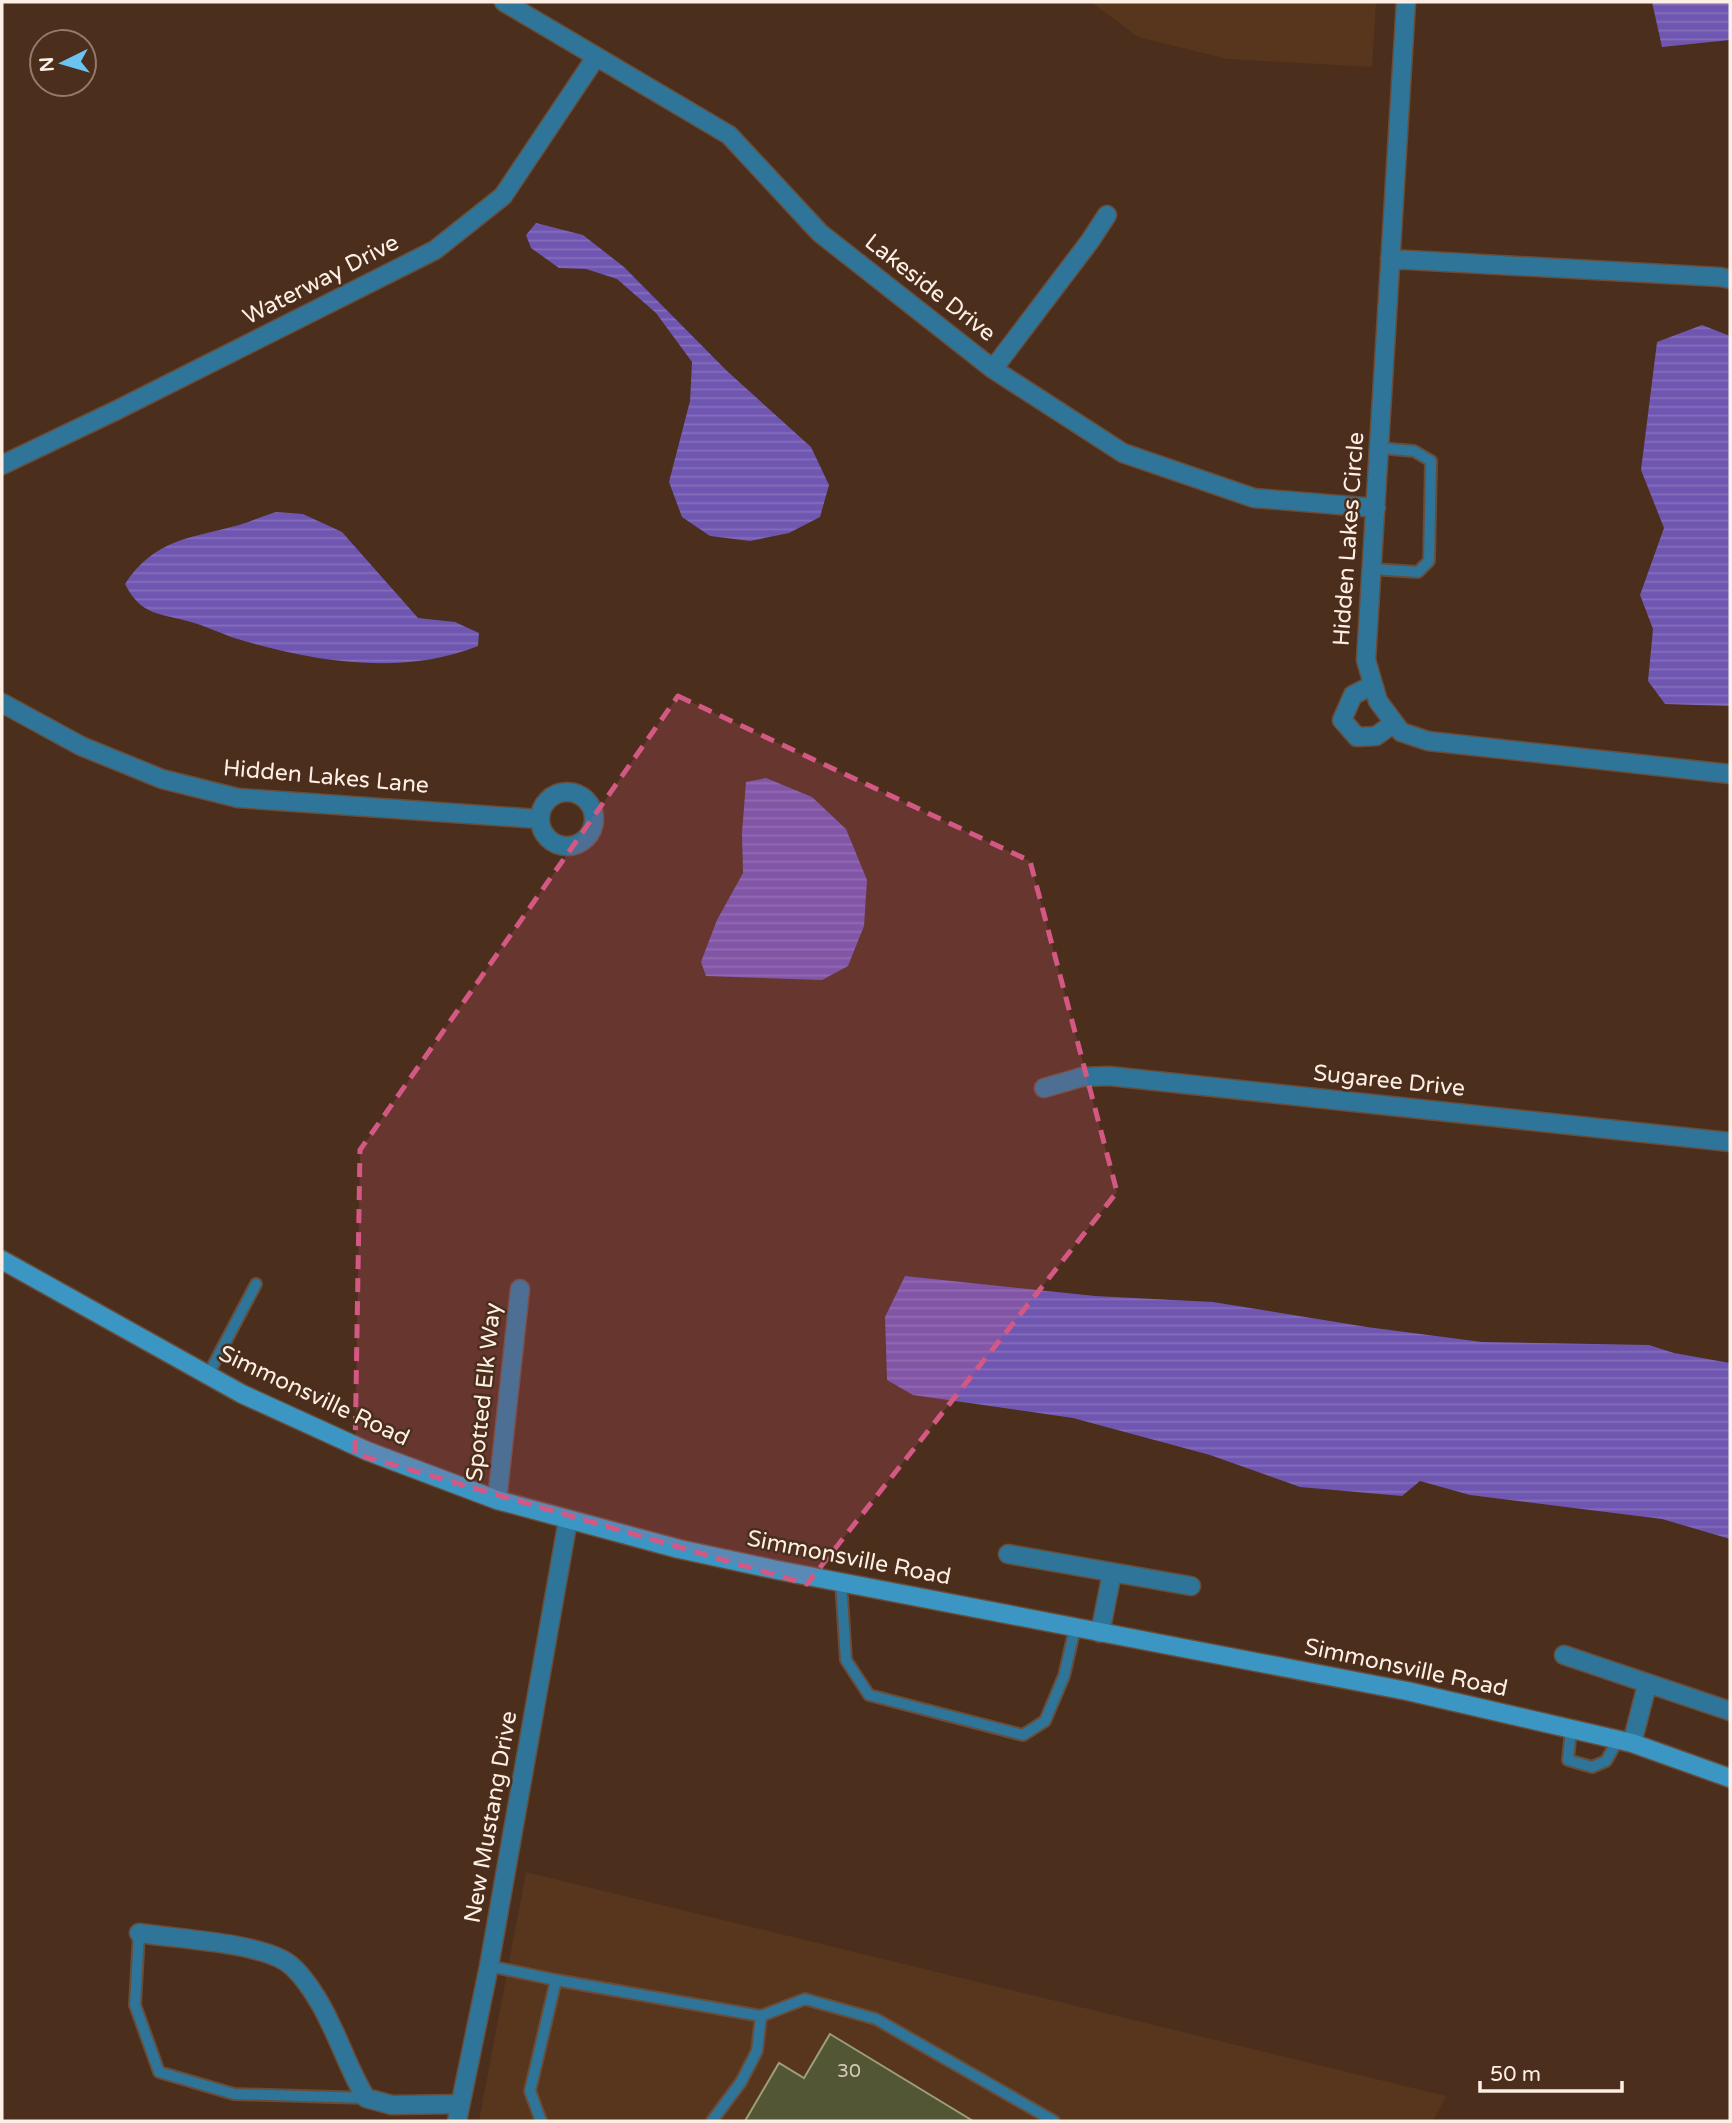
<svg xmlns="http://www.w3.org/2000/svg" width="1732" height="2123" font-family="'Varela Round',sans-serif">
<defs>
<pattern id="water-rules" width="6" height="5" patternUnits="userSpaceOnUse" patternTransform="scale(1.75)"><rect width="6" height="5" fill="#6f56b1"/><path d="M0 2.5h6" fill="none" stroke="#856fbc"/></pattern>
</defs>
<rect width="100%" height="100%" fill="#4b2e1b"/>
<path fill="#58351d" d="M1091,2H1376L1372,67L1227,59L1138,37Z
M526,1872L1446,2096L1433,2121H479Z"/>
<path fill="url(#water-rules)" d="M1652,2H1730V40L1662,47Z
M536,223L583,235L624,267L727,371L811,447L829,485L820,517L789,533L750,541L710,536L682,517L669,482L690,401L692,362L656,313L617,279L586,269L559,268L531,248L526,235Z
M1702,325L1730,336V706L1665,704L1648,681L1653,629L1640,595L1664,528L1641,470L1657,342Z
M276,512L303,514L342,532L418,618L455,622L479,633L478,646C401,677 308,661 231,637C218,632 205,626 191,622C160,613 141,616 125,584C154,539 191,538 239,525C251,521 263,516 276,512Z
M766,778L812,797L846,829L867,880L864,926L848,966L822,980L706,976L701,962L717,920L743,873L742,833L746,782Z
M905,1276L1095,1296L1213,1302L1367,1327L1482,1342L1649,1345L1674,1353L1730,1363V1539L1662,1519L1470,1495L1420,1481L1402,1496L1300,1487L1210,1455L1073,1418L913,1395L887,1380L885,1317Z"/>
<path fill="#525634" stroke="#9a9f7a" stroke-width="2" d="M830,2034L973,2121H745L779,2063L804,2078Z"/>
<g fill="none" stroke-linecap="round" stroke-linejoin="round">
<g stroke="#684d3b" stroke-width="14">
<path id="lane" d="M1372,569L1418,572L1429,561L1431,461L1414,451L1379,448
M208,1375L256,1284
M841,1582L846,1660L869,1695L1023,1735L1045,1721L1064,1676L1075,1628
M1571,1729L1568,1760L1592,1767L1606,1761L1618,1740
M139,1933L135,2005L159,2072L234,2094L366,2098
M489,1966L556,1980L761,2016L757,2051L741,2082L712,2121
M761,2016L805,1999L876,2019L1054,2121
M541,2121L530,2091L556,1980"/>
</g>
<g stroke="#684d3b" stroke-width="21">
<path id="street" d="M504,2L729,135L820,233L993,369L1123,453L1254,498L1376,508
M1406,2L1366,660L1378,701L1401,732L1428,741L1730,774
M1390,259L1720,277L1730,279
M993,369L1090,241L1107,215
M2,465L117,410L435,250L503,196L596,57
M1373,685L1353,695L1342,720L1357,737L1376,736L1394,723
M2,703L81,746L162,779L238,798L539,819
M540 819a27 27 0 1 1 54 0a27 27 0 1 1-54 0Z
M1044,1088L1082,1077L1109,1076L1730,1142
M497,1500L520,1289
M1008,1554L1191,1586
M1100,1633L1112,1573
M1564,1655L1730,1711
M1632,1743L1647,1685
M139,1933C178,1939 250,1942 283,1960C302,1970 322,2005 331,2025C343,2049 351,2074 366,2098L392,2105L460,2104
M457,2121L489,1966L568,1520"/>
</g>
<g stroke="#684d3b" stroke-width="21">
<path id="secondary" d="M2,1260L242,1394L367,1451L497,1500L679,1549L777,1570L1407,1691L1632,1743L1730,1778"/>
</g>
<use href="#lane" stroke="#2e7599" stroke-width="10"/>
<use href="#street" stroke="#2e7599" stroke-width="18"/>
<use href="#secondary" stroke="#3b96c3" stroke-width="18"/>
</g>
<path fill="#d45884" fill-opacity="0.2" stroke="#d45884" stroke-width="5" stroke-dasharray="14 9" stroke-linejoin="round" d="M678,696L1030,861L1117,1192L807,1584L355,1454L360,1150Z"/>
<g text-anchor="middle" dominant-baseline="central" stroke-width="5" stroke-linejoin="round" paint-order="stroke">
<g font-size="19" fill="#d3c9b9">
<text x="849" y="2071">30</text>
</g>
<g font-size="23" fill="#feefe5" stroke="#4b2e1b">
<text transform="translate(321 280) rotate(-27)">Waterway Drive</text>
<text transform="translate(930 288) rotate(38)">Lakeside Drive</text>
<text transform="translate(1349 539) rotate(-86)">Hidden Lakes Circle</text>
<text transform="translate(326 777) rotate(5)">Hidden Lakes Lane</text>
<text transform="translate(1389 1081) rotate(6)">Sugaree Drive</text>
<text transform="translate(484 1392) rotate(-84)">Spotted Elk Way</text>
<text transform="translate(314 1396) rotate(25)">Simmonsville Road</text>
<text transform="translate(849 1558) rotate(11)">Simmonsville Road</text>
<text transform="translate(1406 1668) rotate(12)">Simmonsville Road</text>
<text transform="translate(491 1817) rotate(-80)">New Mustang Drive</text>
</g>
</g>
<rect width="1732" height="2123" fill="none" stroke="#feefe5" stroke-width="7"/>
<g transform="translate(63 63) rotate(265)"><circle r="33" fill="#4b2e1b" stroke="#937b6c" stroke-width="2"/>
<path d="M0-5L12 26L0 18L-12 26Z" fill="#6bc3f2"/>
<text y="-10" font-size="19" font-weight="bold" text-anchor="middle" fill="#feefe5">N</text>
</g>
<path d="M1480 2081v10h142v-10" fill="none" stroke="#feefe5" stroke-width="3.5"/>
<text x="1490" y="2081" font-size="21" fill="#feefe5" stroke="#4b2e1b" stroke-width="5" paint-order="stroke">50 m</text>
</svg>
